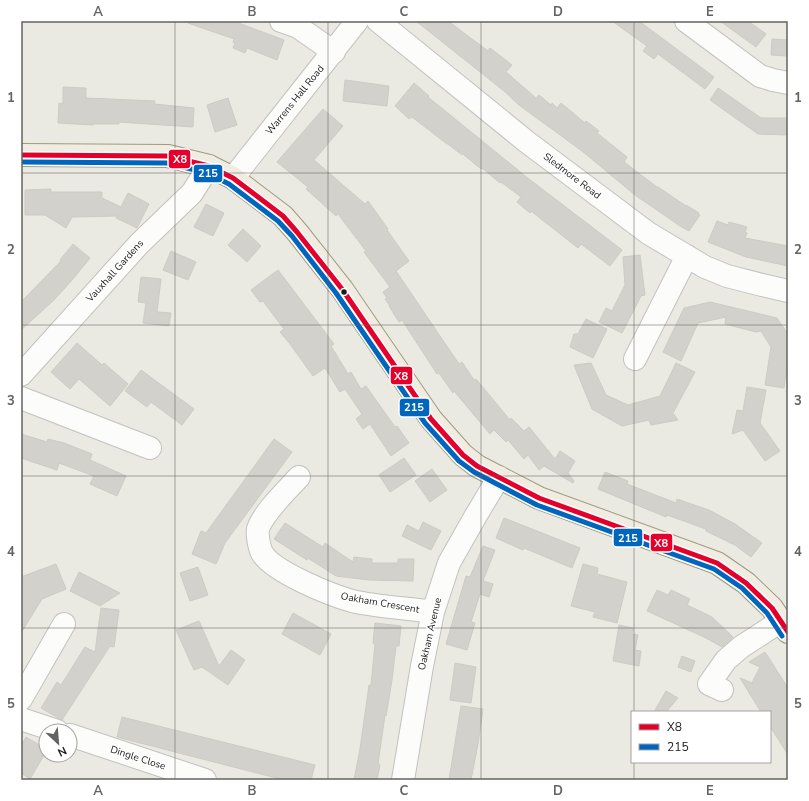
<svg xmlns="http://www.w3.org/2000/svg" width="809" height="801" font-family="'Nunito Sans',sans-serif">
<rect width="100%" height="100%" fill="#eae9e2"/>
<path fill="#d2d1cb" stroke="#cdcbc3" d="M188,21H233L284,40L277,60L247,48L245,53L233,48L235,43L233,42L234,39L188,23Z
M416,21H448L488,51L490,48L512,65L506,72L536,98L539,95L551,105L552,103L557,108L561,103L585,123L586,121L599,131L597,133L627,157L624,162L657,187H658L686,206V205L699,213L698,214L700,215L689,231L680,226L635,195L582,151L519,105L504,91Z
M612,21H639L714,77L705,89L658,54L654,59L643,51L647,46Z
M720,21H748L766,34L756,47Z
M772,39L788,40V56L771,55Z
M345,80L389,86L387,106L343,101Z
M414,83L429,96L428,97L529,179L622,250L610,266L581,244L578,248L531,211L530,213L517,202L521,197L501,182L500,183L482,168L481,169L463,154L462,155L448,144H447L412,117L409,119L395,106Z
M63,87L86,88V98L155,101L154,104L194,108L193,127L119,122V124H93V125L58,123L59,103L63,104Z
M718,88L761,118H788V135L758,134L710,100Z
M228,98L237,125L215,132L207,105Z
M323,109L343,126L314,160L365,204L368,201L388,229L387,230L409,261L396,271L459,364L462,362L474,380L476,379L510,420L511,418L524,431L529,427L555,459L560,451L575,461L568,473L574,481L573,483L544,466L539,470L528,455L524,459L508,440L506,442L494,430L490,434L454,391L453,393L439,373L437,374L402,320L399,322L389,306H390L385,299L387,298L383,292L390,287L364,252L366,251L338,214L336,216L306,189L308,187L277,162Z
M51,189V192H102V198L121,207L128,193L149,204L137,228L116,218L117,216L72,217L66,228L45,215H25V190Z
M206,204L224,213L213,236L194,227Z
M717,221L728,225L729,222L747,227L745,232L747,233L745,238L788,246V266L746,257L708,242Z
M243,229L261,246L247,262L228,245Z
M73,244L90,258L73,279L54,300L21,330V302L61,261L60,260Z
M171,251L196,262L188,280L163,270Z
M640,255L645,295L641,296L622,333L599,322L606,308L612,311L625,285L623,257Z
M278,270L334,344L331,346L348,374L351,372L361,389L366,386L395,427L397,426L409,443L391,456L370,424L363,429L356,419L362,414L345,389L340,392L325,368L313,376L290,344L280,332L284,329L263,301L260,302L251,290Z
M141,277L161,279L157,312L171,313L169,326L143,323L146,303L138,302Z
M710,302L777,318L788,334V360L784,388L765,385L771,347L761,331L756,332L725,324L726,317L698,323L681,361L663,352L684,308Z
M586,319L607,329L593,358L570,347L574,334H578Z
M77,343L102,365L104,363L128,384L110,406L79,379L70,389L51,372Z
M591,363L606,395L628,405L660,396L676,363L695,372L673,413L678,420L651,425L649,420L622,426L592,409L574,365Z
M141,370L194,409L182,425L151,402L147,407L125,391Z
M747,387L766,390L760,423L780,451L765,461L743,430L732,434L737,410L743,411Z
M21,434L47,442L48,439L64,443L92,454L90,460L126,476L117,496L90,484L94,476L59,463L57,470L21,458Z
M274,439L292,452L225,543L216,564L192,554L201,531L206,533Z
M404,458L416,475L390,492L379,475Z
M432,469L447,490L430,502L415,481Z
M605,472L628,481L627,484L676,503L677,499L709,510L735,524L762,543L751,557L735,545L706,531V529L667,515L666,517L598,489Z
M504,518L580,548L572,568L524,548L523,550L496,538Z
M423,522L441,531L431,550L402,536L407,525L419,531Z
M285,523L323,547L325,543L353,562L354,557L372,559V563H398V559H414L413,581L369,580L336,576L308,558L307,560L274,539Z
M483,546L495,550L483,581L493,584L489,597L480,594L471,622L475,623L467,650L446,644L466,576L470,577Z
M56,564L66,589L42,599L21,633V577Z
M583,564L598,568L597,574L627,582L617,623L593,617L595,612L571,606Z
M198,567L208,595L190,601L180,573Z
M79,572L120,593L100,606L70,591Z
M657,590L668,595L671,590L690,599L687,605L712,617L733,637L722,647L704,637L647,611Z
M101,608L119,610L114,647L110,646L62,720L41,708L57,682L61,685L85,647L95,652Z
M293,613L331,634L320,655L282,634Z
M199,621L219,666L231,650L245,660L228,685L202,667L194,670L176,630Z
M375,623L401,626L399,646H396L392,680L386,716L385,715L378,764L380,765L377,780H354L360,749L369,685H371L375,644L373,643Z
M619,625L633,628L632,634L638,635L635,650L641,651L639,666L613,661Z
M765,652L788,688V755L770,726V712H761L740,678L752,683L760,667L749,662Z
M682,656L695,661L691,672L678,667Z
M455,663L476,667L471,703L450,700Z
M666,691L678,698L666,712H654Z
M461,706L483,709L478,744L471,780H449Z
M122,717L315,765L311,780H284L117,737Z
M26,737L46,749V752L30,779L21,773V746Z"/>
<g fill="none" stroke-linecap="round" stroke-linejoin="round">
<g stroke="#c2c2bf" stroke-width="24">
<path id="minor" d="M281,21L298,27L334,52
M378,21L527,142L648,233L705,267L727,276L762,285L788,291
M686,21L760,76L773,80L788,83
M233,178L357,21
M635,359L687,256
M21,375L139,244L192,193L209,166
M21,398L150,448
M299,477C287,490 263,513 258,529C257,535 259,547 262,553C273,572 331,595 352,601C378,607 407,608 433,612
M722,690L709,684L726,660L741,647L781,621
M21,699L64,624
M21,719L57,731
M70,735L205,780
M403,780L422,666L433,612L449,563L475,517L499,477"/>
</g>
<g stroke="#9f9b80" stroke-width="24">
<path id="major" d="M21,155L168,156L209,166L233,178L283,216L297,232L342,289L431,419L463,455L477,466L539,498L717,563L746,583L772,608L788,632"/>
</g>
<use href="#minor" stroke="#fcfcfb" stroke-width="22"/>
<use href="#major" stroke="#f0ece1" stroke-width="22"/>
<g stroke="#fff" stroke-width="8">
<path id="bus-1" d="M21,155L168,156L209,166L233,178L283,216L297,232L342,289L431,419L463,455L477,466L539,498L717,563L746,583L772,608L788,632"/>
</g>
<g stroke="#fff" stroke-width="8">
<path id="bus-2" d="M21,162L167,163L207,173L229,184L278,221L292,236L336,293L425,423L459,461L474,472L537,505L714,569L742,588L767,613L782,636"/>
</g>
<use href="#bus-1" stroke="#e4002b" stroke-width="5"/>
<use href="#bus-2" stroke="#0065bd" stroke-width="5"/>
</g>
<path fill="none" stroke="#636361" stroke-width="1" stroke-opacity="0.55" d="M175,21V780M328,21V780M481,21V780M634,21V712M21,173H788M21,325H788M21,476H788M21,628H788M634,762V780"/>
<circle fill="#1b1b1b" stroke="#fff" stroke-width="1.5" cx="344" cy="292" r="3.5"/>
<g text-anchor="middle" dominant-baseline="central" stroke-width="3" stroke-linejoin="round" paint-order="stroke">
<g font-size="10" fill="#1b1b1b" stroke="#fff">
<text transform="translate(295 100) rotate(-51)">Warrens Hall Road</text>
<text transform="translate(572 176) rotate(37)">Sledmore Road</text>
<text transform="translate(115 271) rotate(-48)">Vauxhall Gardens</text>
<text transform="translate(380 603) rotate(10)">Oakham Crescent</text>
<text transform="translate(430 634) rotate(-77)">Oakham Avenue</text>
<text transform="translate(138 758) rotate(18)">Dingle Close</text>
</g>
</g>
<g stroke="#fff" stroke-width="1.5">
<rect x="168" y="149" width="23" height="20" rx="4" fill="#e4002b"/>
<rect x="193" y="164" width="30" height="19" rx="4" fill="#0065bd"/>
<rect x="390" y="366" width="23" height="19" rx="4" fill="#e4002b"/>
<rect x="399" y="398" width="31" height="19" rx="4" fill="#0065bd"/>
<rect x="613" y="528" width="30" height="19" rx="4" fill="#0065bd"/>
<rect x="650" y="533" width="23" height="19" rx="4" fill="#e4002b"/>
</g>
<g font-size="11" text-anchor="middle" font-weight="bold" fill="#fff">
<text x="180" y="163">X8</text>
<text x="208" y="177">215</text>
<text x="401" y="380">X8</text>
<text x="414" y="411">215</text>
<text x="628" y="542">215</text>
<text x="661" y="547">X8</text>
</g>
<rect width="809" height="801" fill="none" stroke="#ffffff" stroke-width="44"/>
<rect x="631" y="711" width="140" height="52" fill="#ffffff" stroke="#a4a4a4"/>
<rect x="639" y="724" width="20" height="6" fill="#e4002b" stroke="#a4a4a4"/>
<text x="667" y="731" font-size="12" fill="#1b1b1b">X8</text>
<rect x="639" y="744" width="20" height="6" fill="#0065bd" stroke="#a4a4a4"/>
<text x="667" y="751" font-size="12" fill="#1b1b1b">215</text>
<g transform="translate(58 743) rotate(154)"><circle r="19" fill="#ffffff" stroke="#a4a4a4"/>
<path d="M0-3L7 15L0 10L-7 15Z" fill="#636361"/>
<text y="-6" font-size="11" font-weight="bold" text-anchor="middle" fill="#1b1b1b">N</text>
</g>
<rect x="22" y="22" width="765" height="757" fill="none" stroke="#636361" stroke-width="1.5"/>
<g font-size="13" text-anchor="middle" font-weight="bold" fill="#636361">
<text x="98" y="16">A</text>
<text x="252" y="16">B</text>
<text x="404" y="16">C</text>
<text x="558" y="16">D</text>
<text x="710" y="16">E</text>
<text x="11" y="102">1</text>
<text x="798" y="102">1</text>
<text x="11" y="254">2</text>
<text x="798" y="254">2</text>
<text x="11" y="405">3</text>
<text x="798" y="405">3</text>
<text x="11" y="556">4</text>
<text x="798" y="556">4</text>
<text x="11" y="708">5</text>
<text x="798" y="708">5</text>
<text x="98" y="795">A</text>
<text x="252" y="795">B</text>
<text x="404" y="795">C</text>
<text x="558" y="795">D</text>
<text x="710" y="795">E</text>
</g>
</svg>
